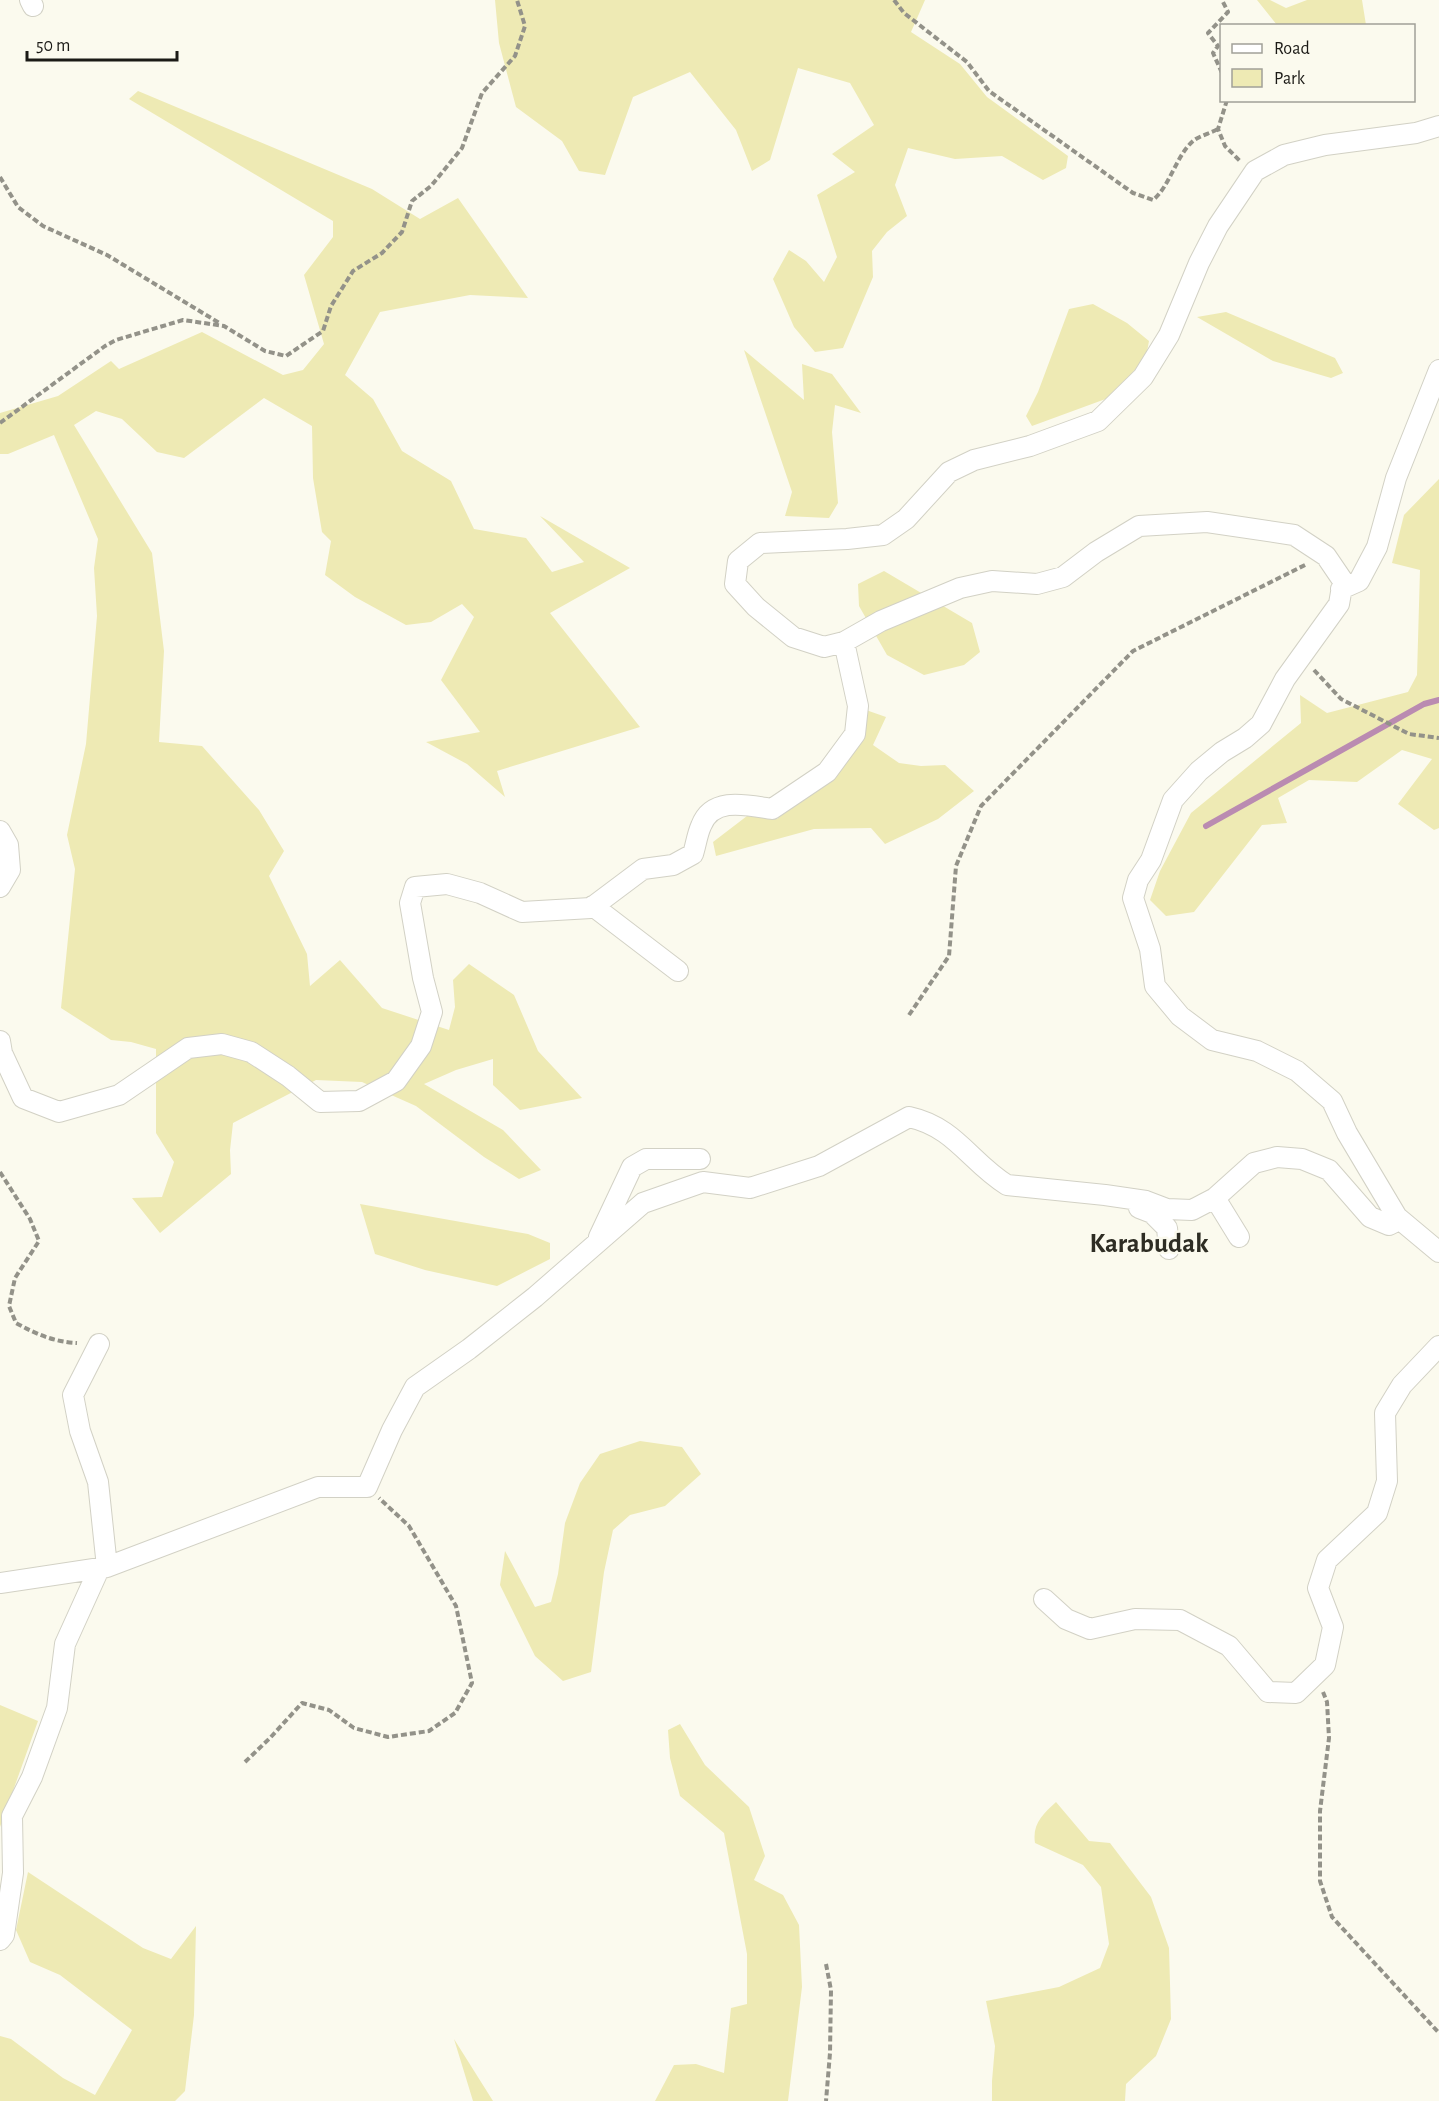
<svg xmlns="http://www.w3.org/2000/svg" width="1439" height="2101" font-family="'Alegreya Sans',sans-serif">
<rect width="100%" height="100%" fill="#fbfaee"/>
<path fill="#eeeab4" d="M495,0H925L911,32L960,64L987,97L1068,156L1066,168L1043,180L1002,156L955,159L908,148L895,185L907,216L887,232L872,251L873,277L843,348L815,352L794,327L773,279L789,250L806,261L824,282L837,257L817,195L855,172L832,154L874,125L850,83L798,68L770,160L752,171L736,130L690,72L633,97L605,175L579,171L562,141L516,107L499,43Z
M1257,0H1270L1286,8L1307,0H1362L1366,25H1277Z
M138,91L372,189L420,219L458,198L528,298L470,295L380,312L345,375L373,399L402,451L451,481L474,529L526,538L552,572L584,562L540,516L630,568L550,613L640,727L497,771L505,797L467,764L426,742L480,732L441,680L474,617L462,604L431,622L406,625L355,597L325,575L331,541L322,532L313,478L312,426L264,398L184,458L157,452L122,419L96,411L74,425L152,553L164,651L159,742L202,746L259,810L284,851L269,876L307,954L310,986L340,960L382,1008L449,1030L455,1007L453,980L469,964L514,995L538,1051L582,1098L520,1110L493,1085V1059L456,1070L424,1084L503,1130L541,1170L519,1179L484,1157L416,1106L362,1082L316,1080L233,1123L230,1150L231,1174L160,1233L132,1198L162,1197L174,1162L156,1133V1049L131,1042L111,1040L61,1008L75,869L67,835L86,744L97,616L94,568L98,539L54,435L8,454H0V413L58,396L111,361L119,369L202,332L283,375L303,370L324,344L304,275L333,237V221L129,99Z
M1093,304L1127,323L1149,341L1146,357L1111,397L1032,426L1026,416L1038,392L1069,309Z
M1226,312L1335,358L1343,373L1331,378L1273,361L1197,317Z
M744,350L804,400L802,364L832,374L861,413L835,405L832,432L838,503L829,518L785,516L792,492Z
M1439,479V828L1434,830L1398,804L1432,759L1402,750L1357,782L1309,780L1278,798L1287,823L1262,825L1194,912L1166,916L1150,900L1160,871L1191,813L1301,723L1300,695L1327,713L1408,692L1417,675L1420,570L1392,563L1404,515Z
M884,571L972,623L980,652L964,665L924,675L887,655L859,606L858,584Z
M866,710L886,717L873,745L899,763L921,766L945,765L974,791L938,819L885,844L871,828L814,829L716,856L713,842L747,816L777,819L834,773Z
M360,1204L528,1234L550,1243V1259L497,1286L425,1270L375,1254Z
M640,1441L682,1447L701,1474L665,1506L630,1515L613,1530L604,1572L591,1672L563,1681L535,1656L500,1585L505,1551L535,1607L551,1602L558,1574L565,1523L580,1483L600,1454Z
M0,1705L38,1721L0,1827Z
M680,1724L705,1765L749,1807L765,1856L754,1880L783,1895L799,1925L802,1987L788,2101H655L674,2065L696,2064L724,2073L731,2008L747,2004V1954L724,1833L680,1796L670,1758L668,1730Z
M1056,1802L1089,1841L1110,1843L1151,1897L1169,1948L1171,2019L1156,2056L1126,2084L1125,2101H992V2081L995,2046L986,2001L1059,1987L1100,1968L1109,1944L1101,1887L1083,1865L1035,1843C1032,1824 1043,1814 1056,1802Z
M28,1872L143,1948L171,1959L196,1926L194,2015L185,2091L175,2101H0V2036L11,2039L63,2078L95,2095L132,2030L60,1975L30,1962L16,1930Z
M454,2039L493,2101H473Z"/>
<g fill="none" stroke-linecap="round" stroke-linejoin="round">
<path stroke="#ba8bb1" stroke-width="6" d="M1206,826L1424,704L1439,700"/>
<g stroke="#d2d1c5" stroke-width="22">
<path id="minor" d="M30,0L33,6
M1341,589L1359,581L1377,547L1396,478L1439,370
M0,831L8,845L10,870L0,887
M593,906L678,971
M0,1041L2,1053L23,1098L59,1112L119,1095L188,1048L222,1044L251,1052L288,1076L320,1102L359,1101L396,1081L421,1046L432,1012L423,978L410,903L415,887L447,884L480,893L522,912L591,908L643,869L673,865L693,854C696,845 697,835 701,826C712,796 747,805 772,809L827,772L855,734L858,706L844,642
M1215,1198L1239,1237
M1139,1208L1152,1213L1167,1228L1169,1249
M1397,1217L1439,1252
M599,1237L632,1167L646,1159H700
M99,1344L73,1395L80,1431L98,1482L107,1567
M0,1583L107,1567L318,1487H367L392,1430L415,1387L469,1349L535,1297L643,1203L703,1182L750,1188L819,1166L909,1117C955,1127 970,1162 1007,1185L1105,1195L1146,1201L1167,1209L1192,1210L1215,1198L1254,1163L1277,1157L1302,1159L1329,1170L1370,1217L1389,1225L1395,1222L1397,1217L1347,1133L1332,1101L1297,1071L1257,1051L1212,1040L1180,1016L1155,986L1150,949L1133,898L1138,880L1151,860L1173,800L1199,771L1222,752L1245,738L1261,724L1285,679L1339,604L1343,581L1326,556L1294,535L1207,522L1139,526L1096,552L1063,577L1037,584L992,581L960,588L881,621L844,642L824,647L793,637L756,607L735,584L738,561L760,543L847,539L883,535L906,519L949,472L974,460L1030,446L1098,421L1143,377L1169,335L1199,263L1218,226L1255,171L1284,155L1325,145L1416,133L1439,126
M1044,1599L1066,1619L1090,1629L1135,1619L1180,1620L1229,1646L1268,1692L1296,1693L1325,1665L1333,1627L1318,1588L1327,1560L1377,1513L1387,1481L1385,1413L1402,1385L1439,1346
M0,1940L4,1935L13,1873L12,1816L32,1777L57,1708L65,1644L99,1569"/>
</g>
<path stroke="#939289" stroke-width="4" stroke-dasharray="6 3" stroke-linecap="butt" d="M894,0L904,13L967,62L989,91L1133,193L1153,200C1170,186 1176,156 1193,141C1199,136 1211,133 1218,129
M1222,73L1213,53L1218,46L1208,33L1228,12L1222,0
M1227,100L1218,129L1225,146L1241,162
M0,177L18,207L43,226L107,255L221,324
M0,423L105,346L116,340L183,320L224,326L265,351L286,356L323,331L331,306L353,271L382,253L402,232L412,201L431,186L462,148L482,93L515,56L525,26L517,0
M1314,670L1341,699L1409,734L1439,738
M909,1015L949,956L956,866L981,806L1133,651L1307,564
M0,1172L30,1219L39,1241L15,1278L9,1306L16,1323C36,1334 54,1342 77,1343
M1323,1692L1327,1702L1329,1738L1320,1811V1881L1332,1917L1439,2033
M245,1762L270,1738L302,1703L329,1710L354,1728L388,1737L429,1731L455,1713L472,1683L456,1606L409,1526L379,1498
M826,1964L831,1990L830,2053L826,2101"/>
<use href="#minor" stroke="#fff" stroke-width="20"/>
</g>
<g text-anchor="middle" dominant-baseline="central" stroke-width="5" stroke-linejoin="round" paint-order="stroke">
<g font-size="27" font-weight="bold" fill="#2e2d24" stroke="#fbfaee">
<text x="1149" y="1243">Karabudak</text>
</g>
</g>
<rect x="1220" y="24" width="195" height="78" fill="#fbfaee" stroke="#a1a098" stroke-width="1.5"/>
<rect x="1232" y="44" width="30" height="9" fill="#ffffff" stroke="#a1a098" stroke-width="1.5"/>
<text x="1274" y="54" font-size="18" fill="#1b1a16">Road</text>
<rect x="1232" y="69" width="30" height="18" fill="#eeeab4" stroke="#a1a098" stroke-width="1.5"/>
<text x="1274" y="84" font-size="18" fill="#1b1a16">Park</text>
<path d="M27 51v9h150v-9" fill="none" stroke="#1b1a16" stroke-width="3"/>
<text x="36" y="51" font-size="18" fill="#1b1a16" stroke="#fbfaee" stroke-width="4.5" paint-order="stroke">50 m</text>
</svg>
